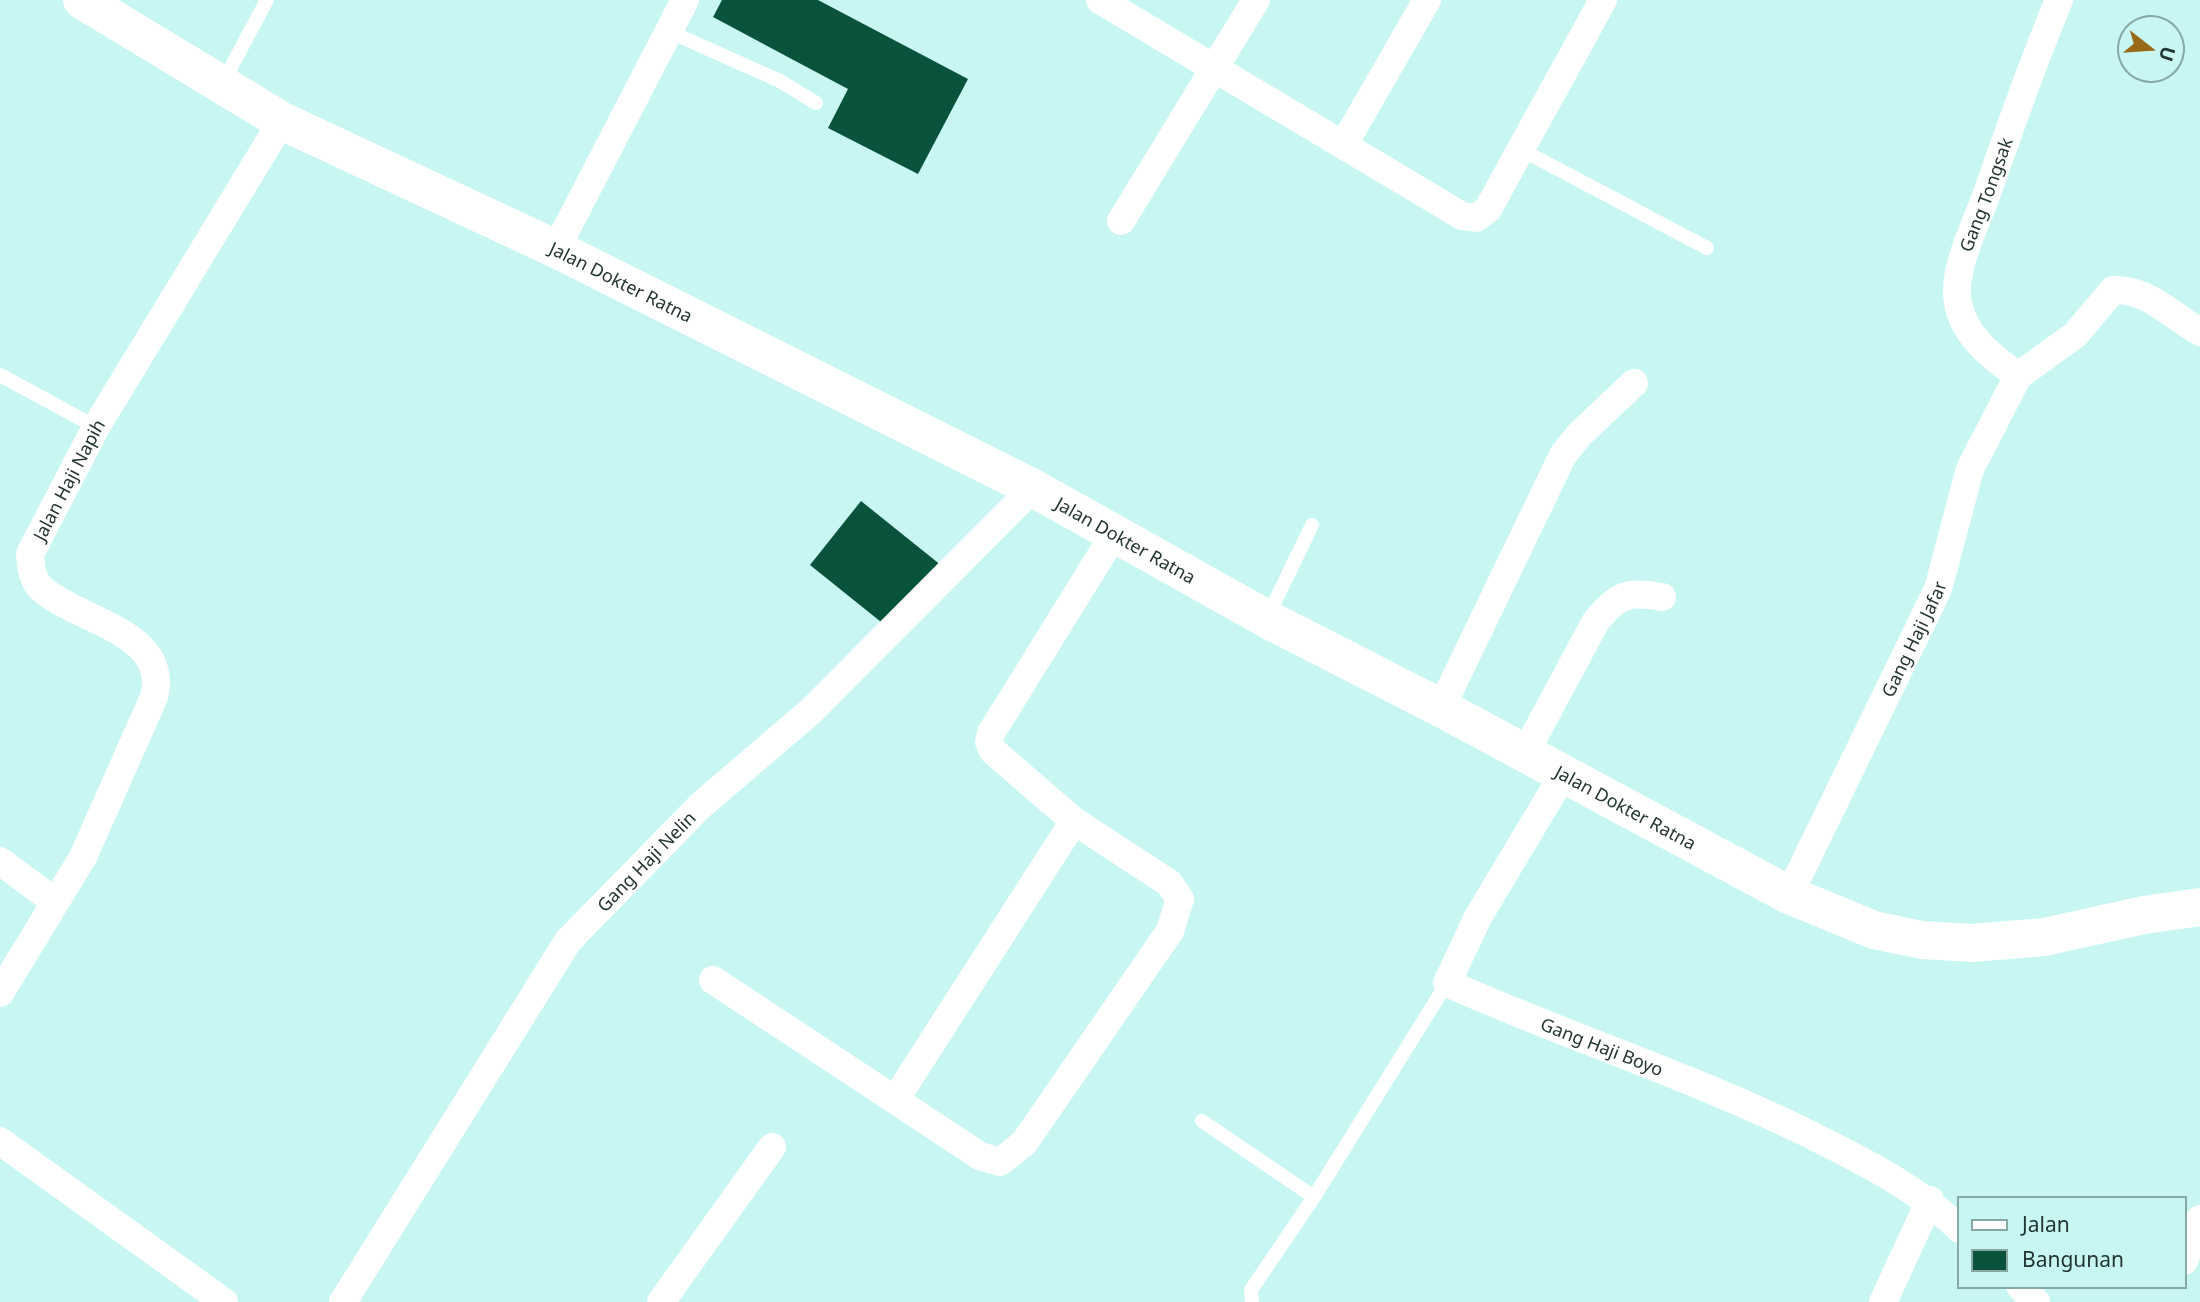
<svg xmlns="http://www.w3.org/2000/svg" width="2200" height="1302" font-family="'Noto Sans',sans-serif">
<rect width="100%" height="100%" fill="#c8f6f2"/>
<path fill="#09533d" d="M722,0H818L968,79L918,174L828,128L848,89L713,17Z
M861,501L942,566L891,630L810,565Z"/>
<g fill="none" stroke-linecap="round" stroke-linejoin="round">
<path stroke="#fff" stroke-width="14" d="M668,31L780,81L816,103
M223,82L267,0
M1520,149L1707,248
M0,375L96,427
M1267,618L1312,525
M1202,1121L1314,1197
M1252,1302L1251,1290L1314,1197L1447,983"/>
<g stroke="#fff" stroke-width="28">
<path d="M1100,0L1442,204L1462,216L1476,218L1488,209L1603,0"/>
<path d="M1344,144L1427,0"/>
<path d="M1121,221L1256,0"/>
<path d="M556,249L685,0"/>
<path id="s1" d="M2018,376C1992,357 1964,336 1958,303C1952,269 1975,227 1986,196C2009,130 2032,65 2059,0"/>
<path d="M1441,708L1563,455L1579,435L1634,383"/>
<path d="M1524,755L1596,621C1619,594 1627,591 1662,597"/>
<path id="s2" d="M1563,775L1478,917L1447,983C1566,1036 1691,1076 1809,1134C1863,1161 1916,1187 1960,1229"/>
<path d="M0,861L54,901"/>
<path id="s3" d="M1789,895L1938,589L1970,469L2018,376L2075,335L2113,290C2147,288 2172,316 2200,332"/>
<path d="M713,980L980,1156L1000,1162L1024,1143L1170,931L1180,899L1169,883L1074,821L993,751L989,742L991,733L1115,533"/>
<path id="s4" d="M0,993L83,857L154,697C170,631 79,622 42,589C32,580 31,567 30,554L96,427L282,121"/>
<path d="M895,1100L1074,821"/>
<path d="M0,1141L224,1302"/>
<path d="M2184,1261L2200,1219"/>
<path d="M2020,1286L2036,1302"/>
<path id="s5" d="M343,1302L568,941L700,806L811,711L1033,488"/>
<path d="M661,1302L772,1147"/>
<path d="M1883,1302L1930,1200"/>
</g>
<path stroke="#fff" stroke-width="38" id="s6" d="M82,0L282,121L556,249L1033,488L1267,619L1441,708L1789,895L1874,930L1922,940L1972,943L2044,937L2144,915L2200,907"/>
</g>
<g text-anchor="middle" dominant-baseline="central" stroke-width="7" stroke-linejoin="round" paint-order="stroke">
<g font-size="18" fill="#233634" stroke="#c8f6f2">
<text stroke="none"><textPath href="#s1" startOffset="210">Gang Tongsak</textPath></text>
<text stroke="none"><textPath href="#s6" startOffset="609">Jalan Dokter Ratna</textPath></text>
<text stroke="none"><textPath href="#s4" startOffset="625">Jalan Haji Napih</textPath></text>
<text stroke="none"><textPath href="#s6" startOffset="1176">Jalan Dokter Ratna</textPath></text>
<text stroke="none"><textPath href="#s3" startOffset="285">Gang Haji Jafar</textPath></text>
<text stroke="none"><textPath href="#s6" startOffset="1743">Jalan Dokter Ratna</textPath></text>
<text stroke="none"><textPath href="#s5" startOffset="537">Gang Haji Nelin</textPath></text>
<text stroke="none"><textPath href="#s2" startOffset="406">Gang Haji Boyo</textPath></text>
</g>
</g>
<rect x="1958" y="1197" width="228" height="91" fill="#c8f6f2" stroke="#86a9a6" stroke-width="2"/>
<rect x="1972" y="1220" width="35" height="10" fill="#ffffff" stroke="#86a9a6" stroke-width="2"/>
<text x="2022" y="1232" font-size="21" fill="#233634">Jalan</text>
<rect x="1972" y="1250" width="35" height="21" fill="#09533d" stroke="#86a9a6" stroke-width="2"/>
<text x="2022" y="1267" font-size="21" fill="#233634">Bangunan</text>
<g transform="translate(2151 49) rotate(107)"><circle r="33" fill="#c8f6f2" stroke="#86a9a6" stroke-width="2"/>
<path d="M0-5L12 26L0 18L-12 26Z" fill="#986919"/>
<text y="-10" font-size="19" font-weight="bold" text-anchor="middle" fill="#233634">U</text>
</g>
</svg>
